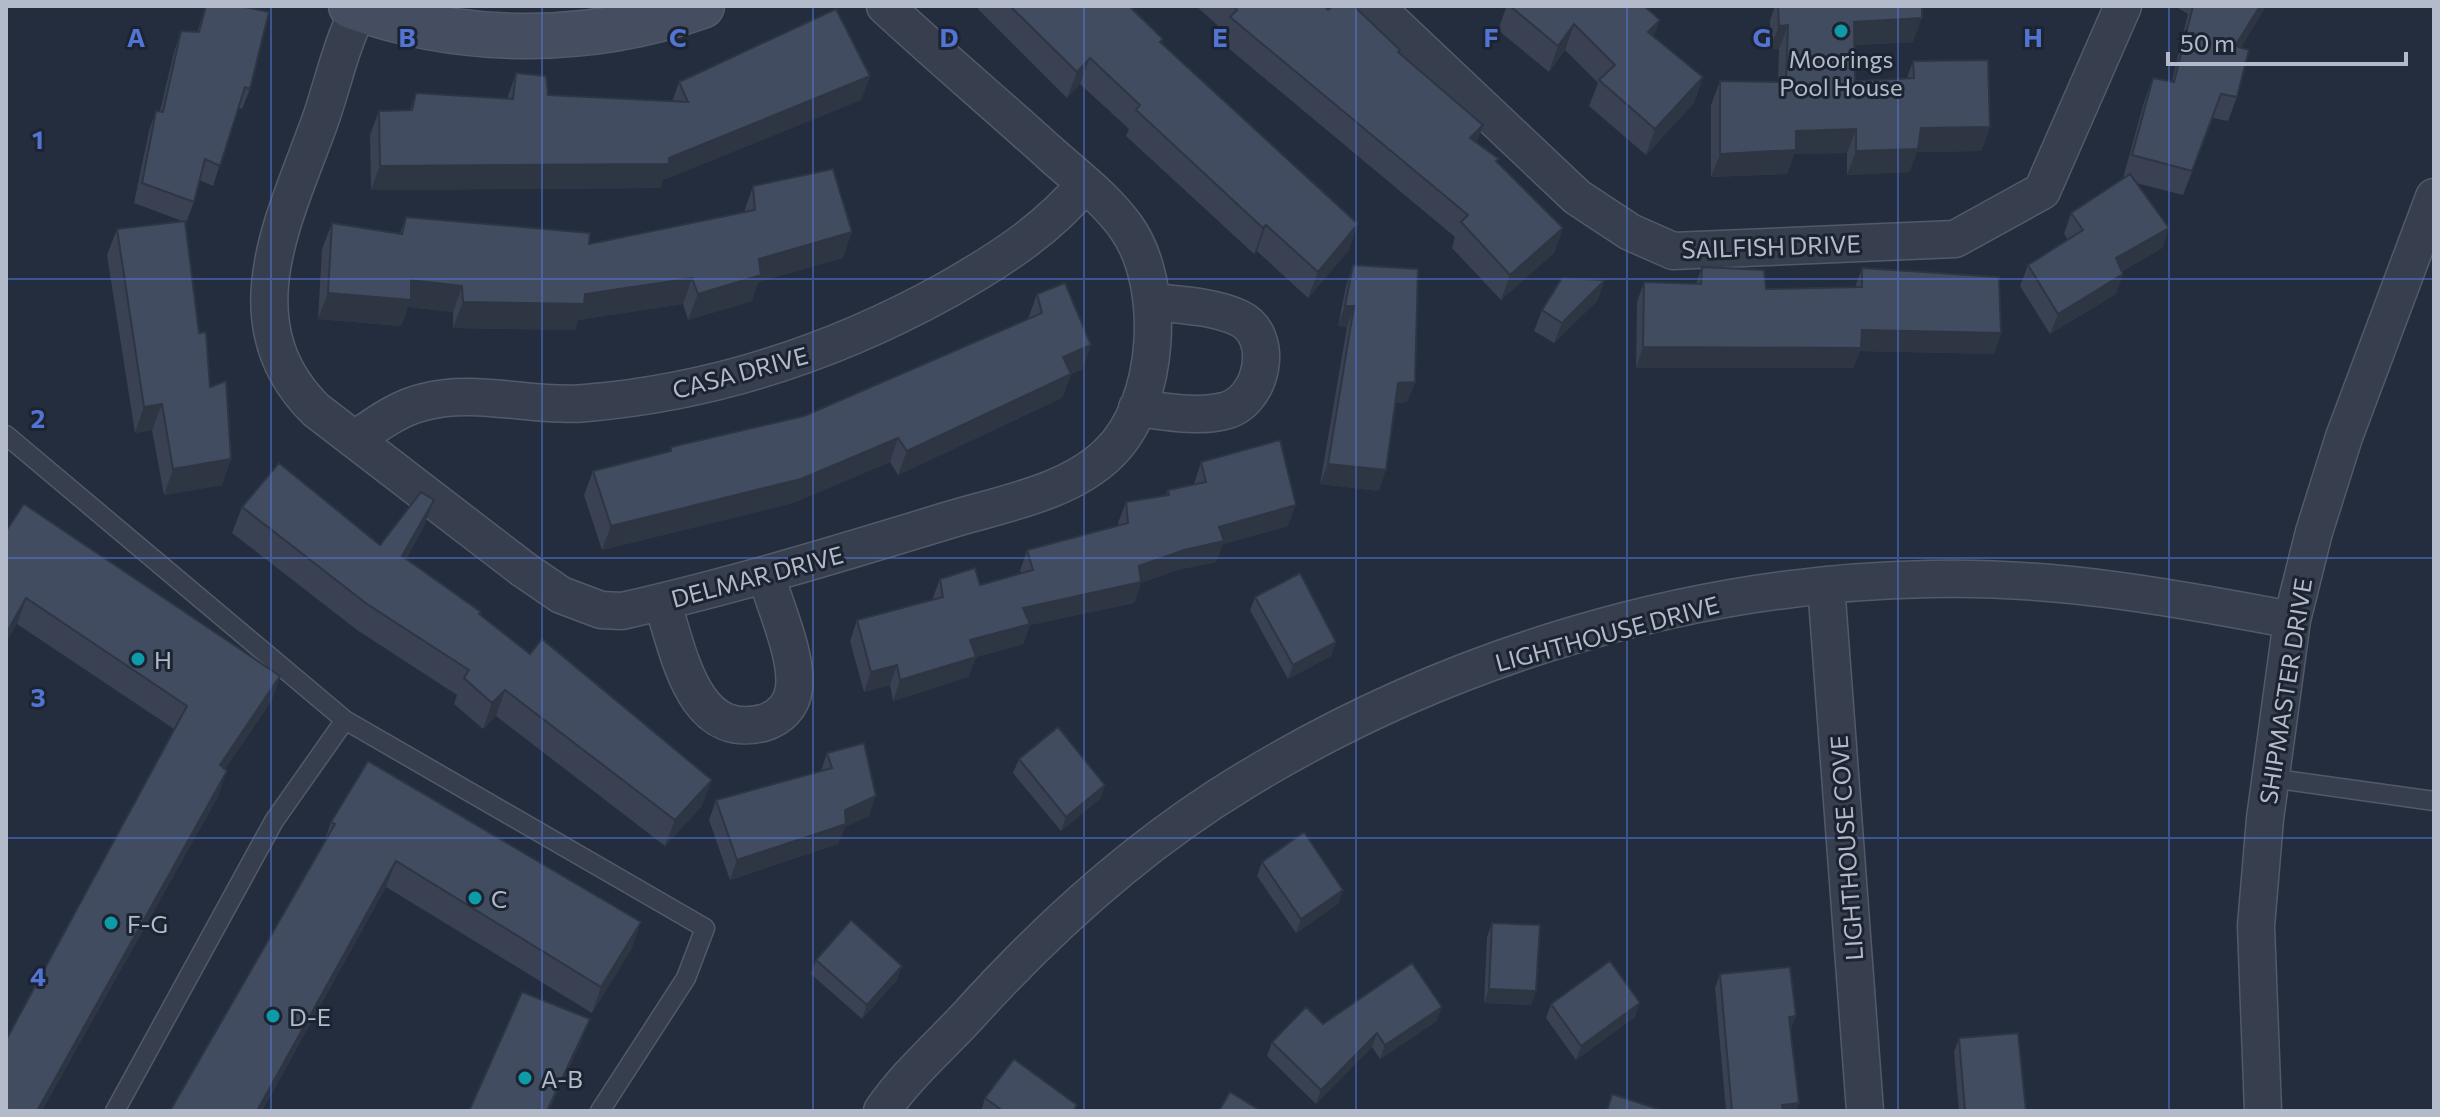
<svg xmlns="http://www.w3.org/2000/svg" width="2440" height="1117" font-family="Commissioner,sans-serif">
<rect width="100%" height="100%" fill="#232d3e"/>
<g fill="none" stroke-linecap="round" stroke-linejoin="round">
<g stroke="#525a68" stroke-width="21">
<path id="lane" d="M6,435L345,720L705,928L686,978L600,1111
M2270,778L2434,801
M115,1111L274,821L345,720"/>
</g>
<g stroke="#525a68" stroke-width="39">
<path id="street" d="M361,6C342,40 333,84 320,121C285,218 228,323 316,410L523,569L561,595L601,610L622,611C733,586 841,553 949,520C1001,504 1069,493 1109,453C1161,403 1167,284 1126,227C1107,200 1077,177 1052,155C997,105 940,57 885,6
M1375,6L1577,197L1630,232L1673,251L1955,239L2042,191L2123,6
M1137,408C1164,411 1197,418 1224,411C1262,403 1277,336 1239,318C1213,306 1180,305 1153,302
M355,439C376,425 398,408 424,402C475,388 534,408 586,403C714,392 835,352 947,290C998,261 1047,230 1085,184
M1826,585L1865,1111
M662,602C679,651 692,741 763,723C780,718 792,706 794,688C798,657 775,606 766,575
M882,1111C905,1077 939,1047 967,1017C1048,927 1140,844 1244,781C1447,657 1692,583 1930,579C2054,576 2171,597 2292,620
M2263,1111L2256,926L2265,819L2292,620L2314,532L2344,437L2434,197"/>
</g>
<g stroke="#525a68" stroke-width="47">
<path id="secondary" d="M351,6C462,46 591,46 702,6"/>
</g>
<use href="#lane" stroke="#373f4e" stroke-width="18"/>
<use href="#street" stroke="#373f4e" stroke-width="36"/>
<use href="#secondary" stroke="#454e61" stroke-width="44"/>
</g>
<path fill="#394153" d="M206,6H240L250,89L242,109L238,108L213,186L199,180L194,202L186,223L199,333L210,387L231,459L222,485L164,495L152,430L135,433L107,255L117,229L182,221L134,203L149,131L156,111H160L174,52L181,31L197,32Z
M979,6H1129L1349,250L1308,298L1257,251L1254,254L1126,136L1129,129L1080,84L1067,98L978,9Z
M1196,6H1324L1328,10L1400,50L1399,53L1483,125L1476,143L1499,159L1497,162L1563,228L1554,253L1501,300L1452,248L1455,237L1221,42L1225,32Z
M1504,6H1644L1654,37L1703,77L1694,103L1646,155L1589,106L1598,83L1565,50L1549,72L1498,30L1506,8Z
M1775,6H1922L1913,42L1855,45V81L1907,78L1913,61L1990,127L1981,151L1917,152L1909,172L1847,175V153L1794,154L1787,174L1711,177V105L1720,81L1778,82L1779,49H1770V20Z
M2179,6H2266L2241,47L2237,97L2228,121L2213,118L2183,195L2136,183L2169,228L2162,248L2122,271L2123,274L2116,294L2050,334L2020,286L2028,265L2068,240L2064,234L2071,213L2123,178L2144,102L2153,78L2172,81L2188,14L2178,8Z
M516,73L548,95L672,102L679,82L870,76L861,100L663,180L660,188L371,190L370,135L379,111L410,110L416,93L507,99Z
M753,186L843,258L758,282L752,301L688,320L683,304L578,320L575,330L453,328V312L408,307L401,326L318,319L322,249L332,223L400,233L406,217L589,244L744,212Z
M1353,265L1415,382L1407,402L1395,403L1379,491L1320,484L1347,327L1338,326L1346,286Z
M1702,267L1766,289L1855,287L1862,268L2001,333L1994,354L1860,351L1853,368H1636L1637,302L1644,282L1696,284Z
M1037,294L1083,369L1071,374L1062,398L898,475L890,462L793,503L602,550L584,495L593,471L669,451L671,447L804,416L1028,319Z
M1598,300L1554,343L1534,331L1542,310Z
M1201,462L1288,526L1223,544L1216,562L1177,570L1141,583L1134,603L1030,625L1023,644L976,657L968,677L893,701L890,685L864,692L850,641L857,620L932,600L940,579L980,585L1021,573L1020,571L1027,550L1119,526L1118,523L1126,502L1166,495L1168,490L1194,484Z
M242,507L380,545L424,526L406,559L481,612L480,615L702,806L665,846L496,716L483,729L454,704L457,695L357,630L232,533Z
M6,531L280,676L271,702L225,769L218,797L174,729L17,624Z
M1255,597L1336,642L1331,656L1288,679L1250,610Z
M827,753L869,816L845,827L838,844L730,880L709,820L716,800L821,771Z
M1019,759L1105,785L1100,799L1061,831L1013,773Z
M331,822L632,948L592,1013L386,887L262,1111H170L322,848Z
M1262,862L1343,890L1338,904L1296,933L1257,876Z
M1492,923L1536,991L1531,1005L1484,1003L1487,937Z
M816,960L897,980L862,1019L811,974Z
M1720,974L1790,1030L1799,1103L1796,1111H1726L1715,988Z
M1551,1004L1635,1017L1576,1060L1546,1018Z
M1437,1021L1380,1059L1372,1047L1316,1104L1267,1056L1272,1042L1323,1024Z
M1959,1038L2026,1111H1959L1954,1052Z
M985,1098L1077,1105L1075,1111H981Z"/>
<path fill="#2e3543" d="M2260,6H2266L2226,70L2235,46Z
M1922,18L1913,42L1846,46L1854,22Z
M1660,20L1650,46L1648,32Z
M1574,24L1565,50L1549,72L1558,46Z
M1788,25L1779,49H1770L1779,26Z
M1090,58L1080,84L1067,98L1077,72Z
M870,76L861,100L663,180L660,188L371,190L380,166L669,158Z
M1703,77L1694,103L1646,155L1655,129Z
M1483,125L1474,150L1470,138Z
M1990,127L1981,151L1917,152L1909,172L1847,175L1856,151L1921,128Z
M1856,129L1847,153L1794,154L1787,174L1711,177L1720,154L1796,131Z
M1358,224L1349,250L1308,298L1318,272Z
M1266,225L1257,251L1254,254L1263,228Z
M1563,228L1554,253L1501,300L1510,275Z
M2169,228L2162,248L2108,278L2116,258Z
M852,232L843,258L758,282L752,301L688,320L698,294L759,259Z
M2123,274L2116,294L2050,334L2058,314Z
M692,278L683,304L578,320L575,330L453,328L463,302L585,294Z
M411,280L462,286L453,312L408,307L401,326L318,319L328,293Z
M1605,280L1598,300L1554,343L1562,323Z
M1345,306H1354L1347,327L1338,326Z
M1862,330L2001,333L1994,354L1860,351L1853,368H1636L1643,347Z
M1091,345L1083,369L1054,380L1063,357Z
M1071,374L1062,398L898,475L907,451Z
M1415,382L1407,402L1391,403L1398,383Z
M162,404L152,430L135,433L144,407Z
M898,438L890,462L793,503L602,550L611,526Z
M231,459L222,485L164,495L173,469Z
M1328,464L1386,470L1379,491L1320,484Z
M434,500L424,526L393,582L402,556Z
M1296,505L1288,526L1223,544L1216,562L1177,570L1141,583L1134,603L1030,625L1023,644L976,657L968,677L893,701L900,680L970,640L1023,608L1139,566L1219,527Z
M26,598L17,624L6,643V634Z
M1336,642L1331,656L1288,679L1293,665Z
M897,665L890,685L864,692L871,672Z
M280,676L271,702L210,791L220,765Z
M505,690L496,716L483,729L492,703Z
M227,771L218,797L42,1111H37Z
M712,780L702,806L665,846L675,820Z
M1105,785L1100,799L1061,831L1066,817Z
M876,796L869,816L845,827L838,844L730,880L737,860Z
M396,861L386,887L262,1111H257Z
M1343,890L1338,904L1296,933L1301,919Z
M641,922L632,948L592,1013L601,987Z
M902,966L897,980L862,1019L867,1005Z
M1489,989L1536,991L1531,1005L1484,1003Z
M1640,1003L1635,1017L1576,1060L1581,1046Z
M1442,1007L1437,1021L1380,1059L1385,1045Z
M1796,1016L1791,1030L1789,1017Z
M590,1019L580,1045L549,1111H547Z
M1377,1033L1372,1047L1316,1104L1321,1090Z
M1799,1103L1796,1111H1780L1782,1105Z"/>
<path fill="#424c60" stroke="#2e3543" stroke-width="2" d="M206,6H240L269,12L250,89L245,87L220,166L205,159L194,202L142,183L156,111L163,112L181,31L199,32Z
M1010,6H1129L1163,39L1160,42L1358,224L1318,272L1266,225L1263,228L1136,110L1140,105L1090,58L1077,72Z
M1233,6H1324L1328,10L1333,6H1354L1400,50L1398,52L1483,125L1470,138L1499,159L1496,161L1563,228L1510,275L1461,222L1468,215L1230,17L1237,10Z
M1510,6H1644L1660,20L1648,32L1703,77L1655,129L1599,80L1615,65L1574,24L1558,46Z
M1778,6H1922V18L1854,22L1855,81L1914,78L1913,61L1988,60L1990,127L1921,128L1918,149L1856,151V129L1796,131V150L1720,154V81L1786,82L1788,25L1779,26Z
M2193,6H2260L2235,46L2249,50L2237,97L2221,94L2192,171L2132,155L2153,78L2174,82Z
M836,9L870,76L669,158V164L380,166L379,111L412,110L416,93L513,99L516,73L546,76L548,95L688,102L679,82Z
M833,169L852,232L759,259L761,275L698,294L692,278L585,294L584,304L463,302L462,286L411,280V300L328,293L332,223L402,234L406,217L590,233L589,244L755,210L753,186Z
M2130,174L2169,228L2116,258L2123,274L2058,314L2028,265L2083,230L2071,213Z
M185,221L199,333L206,332L210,387L226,381L231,459L173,469L162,404L144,407L117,229Z
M1353,265L1418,269L1415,382L1398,383L1386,470L1328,464L1354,306H1345Z
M1702,267L1764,270L1766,289L1862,287V268L1999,277L2001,333L1862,330L1861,348L1643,347L1644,282L1701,284Z
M1562,278L1605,280L1562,323L1542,310Z
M1065,283L1091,345L1063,357L1071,374L907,451L898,438L801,479L611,526L593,471L671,451V447L804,416L1042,313L1037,294Z
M1280,440L1296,505L1219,527L1224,541L1184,550L1139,566L1141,582L1023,608L1030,624L970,640L976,657L900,680L897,665L871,672L857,620L943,597L940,579L975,568L980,585L1033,570L1027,550L1128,523L1126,502L1169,495L1168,490L1206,482L1201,462Z
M279,463L380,545L421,492L434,500L402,556L481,612L479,614L530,654L542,639L712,780L675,820L505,690L492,703L464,678L469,670L367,604L242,507Z
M24,504L280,676L220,765L227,771L37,1111H6V1040L187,706L26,598L6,634V531Z
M1300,573L1336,642L1293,665L1255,597Z
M1058,727L1105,785L1066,817L1019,759Z
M864,743L876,796L845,810L846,824L737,860L716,800L832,768L827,753Z
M368,761L641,922L601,987L396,861L257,1111H170L335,824L331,822Z
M1304,832L1343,890L1301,919L1262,862Z
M851,920L902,966L867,1005L816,960Z
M1492,923L1540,925L1536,991L1489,989Z
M1610,961L1640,1003L1581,1046L1551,1004Z
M1412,963L1442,1007L1385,1045L1377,1033L1321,1090L1272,1042L1306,1007L1323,1024Z
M1790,967L1796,1016L1789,1017L1799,1103L1782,1105L1783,1111H1732L1720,974Z
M522,992L590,1019L547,1111H469Z
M2018,1033L2026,1111H1965L1959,1038Z
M1014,1059L1077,1105L1073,1111H1003L985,1098Z
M1230,1092L1261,1111H1219Z
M1612,1094L1664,1111H1607Z"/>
<path fill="none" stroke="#5274d3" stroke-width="2" stroke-opacity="0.55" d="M271,6V1111M542,6V1111M813,6V1111M1084,6V1111M1356,6V1111M1627,6V1111M1898,6V1111M2169,6V1111M6,279H2434M6,558H2434M6,838H2434"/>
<g fill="#0f9aa8" stroke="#1c2432" stroke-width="3">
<circle cx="1841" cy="31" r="8"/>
<circle cx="138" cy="659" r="8"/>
<circle cx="475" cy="898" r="8"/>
<circle cx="111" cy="923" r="8"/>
<circle cx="273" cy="1016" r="8"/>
<circle cx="525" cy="1078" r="8"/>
</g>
<g text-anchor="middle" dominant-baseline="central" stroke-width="6" stroke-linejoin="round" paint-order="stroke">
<g font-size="24" fill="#b3bac9" stroke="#1c2432" text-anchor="start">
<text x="1841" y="58" text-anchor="middle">Moorings<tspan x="1841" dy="28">Pool House</tspan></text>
<text x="154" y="659">H</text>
<text x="491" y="898">C</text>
<text x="127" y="923">F-G</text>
<text x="289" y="1016">D-E</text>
<text x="541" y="1078">A-B</text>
</g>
<g font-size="24" fill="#b3bac9" stroke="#1c2432">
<text transform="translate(1771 246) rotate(-2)">SAILFISH DRIVE</text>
<text transform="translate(740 372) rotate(-15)">CASA DRIVE</text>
<text transform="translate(757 576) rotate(-15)">DELMAR DRIVE</text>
<text transform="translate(1607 633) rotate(-15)">LIGHTHOUSE DRIVE</text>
<text transform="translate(2285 691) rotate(-81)">SHIPMASTER DRIVE</text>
<text transform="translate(1846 848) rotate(-94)">LIGHTHOUSE COVE</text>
</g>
</g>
<g font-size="26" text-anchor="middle" font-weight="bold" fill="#5274d3" stroke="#1c2432" stroke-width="6" stroke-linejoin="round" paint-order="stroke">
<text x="136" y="47">A</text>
<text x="407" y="47">B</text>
<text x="678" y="47">C</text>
<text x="949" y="47">D</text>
<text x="1220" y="47">E</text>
<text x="1491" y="47">F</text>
<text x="1762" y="47">G</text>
<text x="2033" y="47">H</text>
<text x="38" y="149">1</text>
<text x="38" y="428">2</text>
<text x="38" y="707">3</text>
<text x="38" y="986">4</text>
</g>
<rect width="2440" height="1117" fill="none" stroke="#b3bac9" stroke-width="16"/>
<path d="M2168 52v12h238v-12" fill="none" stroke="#b3bac9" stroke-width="4"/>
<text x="2180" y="52" font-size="24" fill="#b3bac9" stroke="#1c2432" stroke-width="6" paint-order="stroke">50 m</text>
</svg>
